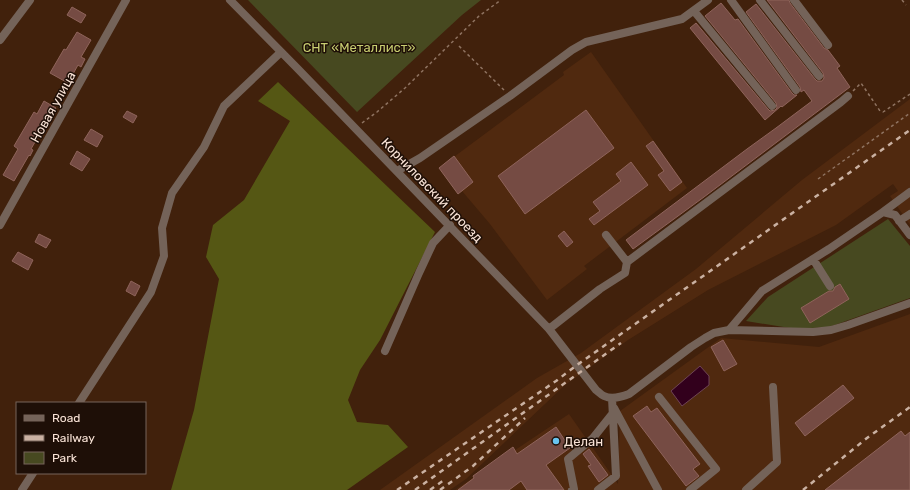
<svg xmlns="http://www.w3.org/2000/svg" width="910" height="490" font-family="Rubik,sans-serif">
<rect width="100%" height="100%" fill="#41210c"/>
<path fill="#50290f" d="M591,52L687,188L584,266L587,269L547,300L490,224L462,191L458,194L439,168L564,75L563,72Z
M910,99V225L890,196L898,191L893,184L836,225L708,290L628,340L565,385L466,479L450,490H380L537,378L581,353L696,269L802,180Z
M910,314V490H455L569,414L618,484L620,411L721,338L819,347Z"/>
<path fill="#474920" d="M248,0H481L462,15L357,112Z
M888,219L910,246V298L829,327L796,329L746,321L768,297Z"/>
<path fill="#555714" d="M278,82L435,232L380,340L360,370L348,400L357,422L388,425L408,447L347,490H171L194,410L219,279L206,257L213,225L244,200L290,121L258,101Z"/>
<path fill="#32001c" stroke="#6e4454" d="M700,366L709,376V385L682,406L671,391Z"/>
<path fill="#754b43" stroke="#8f645b" d="M767,0H789L790,3L824,48L828,50L840,66L837,68L850,87L704,197L633,249L626,240L747,149L776,128L812,101L804,90L801,92L800,87L746,12L756,4L815,79L817,81H822L824,78L823,73Z
M721,3L735,20L738,19L792,93L794,95H797L782,107L781,106L765,120L690,28L696,23L768,109L770,111L775,110L777,108L776,103L705,16Z
M72,7L86,15L81,23L67,15Z
M77,32L91,40L81,57L85,59L81,67L78,65L68,83L50,73L64,49L66,50Z
M44,101L56,108L47,123H46L31,149L33,150L30,156L29,155L14,181L3,175L18,149L14,146L34,112L37,114Z
M586,110L614,148L525,214L498,176Z
M127,111L137,116L133,123L123,117Z
M91,129L103,136L97,147L84,140Z
M653,141L682,182L670,191L658,175L664,171L646,146Z
M77,151L90,159L82,171L70,164Z
M454,156L473,182L458,194L439,168Z
M631,162L648,185L594,225L589,219L600,211L593,202L621,181L616,174Z
M564,231L573,242L567,247L558,236Z
M39,234L51,240L46,248L35,242Z
M18,252L33,260L28,270L12,261Z
M131,281L140,286L135,296L126,291Z
M840,284L849,299L810,323L801,308L829,291H833L835,287Z
M723,340L737,364L724,371L711,347Z
M843,385L854,398L805,436L795,423Z
M647,406L651,412L657,408L700,464L693,469L699,476L686,486L633,416Z
M556,427L570,448L546,465L564,490H527L521,481L509,490H458L474,478L473,476L513,447L517,454Z
M901,431L905,436L910,432V490H825Z
M589,449L608,475L599,482L588,466L591,465L583,454Z"/>
<g fill="none" stroke-linecap="round" stroke-linejoin="round">
<path stroke="#8f7361" stroke-width="1.5" stroke-dasharray="3 3" stroke-linecap="butt" d="M902,0L906,5
M459,46L504,90
M853,91L861,83L880,111L883,112L910,94
M362,123L377,112L405,88L479,16L501,0
M818,179L910,113"/>
<path stroke="#746359" stroke-width="8" d="M230,0L297,68L549,329L596,390C599,392 601,395 604,396C612,400 621,397 629,394L691,347L705,338L714,333L729,330L813,332L831,330L848,325L910,303
M731,0L796,90
M760,0L819,76
M794,0L828,45
M694,11L772,106
M0,40L30,0
M397,171L420,158L510,96L572,50L586,42L682,19L708,0
M883,212L910,192
M899,221L910,214
M0,225L126,0
M606,235L627,262
M813,259L830,286
M549,329L600,289L625,273L627,262L841,102L848,96
M729,330L762,291L829,249L883,212L895,215L910,235
M385,351L419,273L433,243L450,225
M659,397L716,469L690,490
M79,403L151,292L164,256L162,228L172,193L204,147L224,106L281,52
M614,408L658,490
M22,490L33,473
M572,490L574,489L568,459L593,438L613,413
M598,490L616,476L612,398
M746,490L777,462L773,387"/>
<path stroke="#cab1a2" stroke-width="2.5" stroke-dasharray="5 5" stroke-linecap="butt" d="M397,490L556,381L577,365L910,130
M415,490L551,393L621,343
M430,490L444,480
M440,490L473,466L525,418
M803,490L867,438L910,407"/>
</g>
<circle fill="#68c4f0" stroke="#1e0f07" stroke-width="1.5" cx="556" cy="441" r="4"/>
<g text-anchor="middle" dominant-baseline="central" stroke-width="3" stroke-linejoin="round" paint-order="stroke">
<g font-size="13" fill="#c8ce71" stroke="#1e0f07">
<text x="359" y="47">СНТ «Металлист»</text>
</g>
<g font-size="13" fill="#fae4d7" stroke="#1e0f07">
<text transform="translate(53 107) rotate(-61)">Новая улица</text>
<text transform="translate(432 190) rotate(46)">Корниловский проезд</text>
</g>
<g font-size="13" fill="#fae4d7" stroke="#1e0f07" text-anchor="start">
<text x="564" y="441">Делан</text>
</g>
</g>
<rect x="16" y="402" width="130" height="72" fill="#1e0f07" stroke="#76645a"/>
<rect x="24" y="415" width="20" height="6" fill="#746359" stroke="#76645a"/>
<text x="52" y="422" font-size="12" fill="#fae4d7">Road</text>
<rect x="24" y="435" width="20" height="6" fill="#cab1a2" stroke="#76645a"/>
<text x="52" y="442" font-size="12" fill="#fae4d7">Railway</text>
<rect x="24" y="452" width="20" height="12" fill="#474920" stroke="#76645a"/>
<text x="52" y="462" font-size="12" fill="#fae4d7">Park</text>
</svg>
